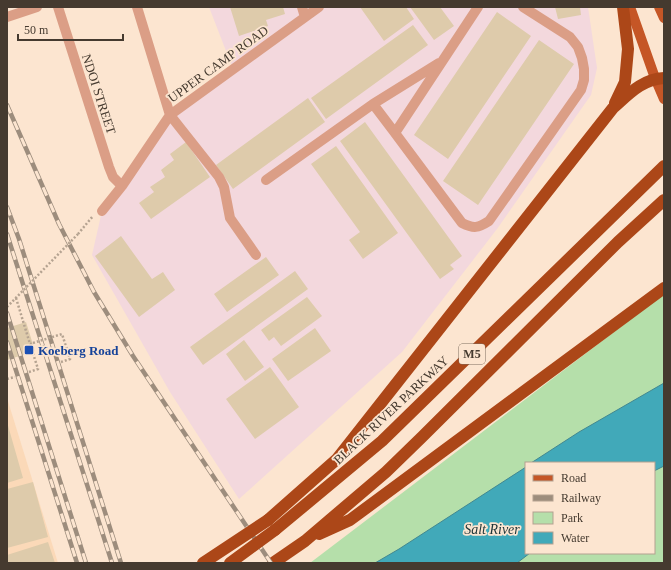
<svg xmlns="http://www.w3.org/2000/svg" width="671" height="570" font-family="'Times New Roman',serif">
<rect width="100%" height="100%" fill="#fce5d0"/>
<path fill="#f3d8dd" d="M209,7H588L597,68L591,95L497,229L402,352L239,499L170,392L92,255L102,211L170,115L233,69Z"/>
<path fill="#fbd9b8" d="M7,398L58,563H7Z"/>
<path fill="#b5dfaa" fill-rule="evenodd" d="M664,294V563H310ZM526,463H654V553H526Z"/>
<path fill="#41a9b9" stroke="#428890" d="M664,383V466L654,471V463H531L579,432Z
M526,467V553H530L517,563H375L399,549Z"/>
<path fill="#decbab" d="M230,7H283L285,14L266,20L268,26L239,36Z
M360,7H406L414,19L384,41Z
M410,7H440L454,26L434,40Z
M555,7H580L581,15L558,19Z
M497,12L531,36L448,159L414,135Z
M413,25L428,45L326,119L311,98Z
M539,40L574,64L478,205L443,181Z
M308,98L325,122L233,189L216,165Z
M365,122L462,256L450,265L454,269L440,279L340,141Z
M186,142L210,177L151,219L139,203L154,192L150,187L165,177L161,170L174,160L170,154Z
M336,146L398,233L363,259L349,240L360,232L311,164Z
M121,236L152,279L163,272L175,290L139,317L95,256Z
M266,257L279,275L227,312L214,294Z
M295,271L308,289L203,365L190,347Z
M307,297L322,316L281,346L274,337L269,341L261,330Z
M26,322L35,351L7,360V328Z
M315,328L331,351L288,381L272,359Z
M244,340L264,367L245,381L226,354Z
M270,367L299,407L255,439L226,399Z
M7,422L23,478L7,483Z
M33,482L48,537L7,548V489Z
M48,542L55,563H7V555Z"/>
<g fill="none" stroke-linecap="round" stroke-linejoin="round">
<path stroke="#b5a391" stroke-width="2.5" stroke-dasharray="2 2" stroke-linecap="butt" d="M78,234L93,216
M16,298L30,344L33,343
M61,362L70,359L62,334
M29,372L38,369L30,344
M7,379L15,377"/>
<path stroke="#db9e86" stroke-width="10" d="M58,7L109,167L113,177L122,186
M137,7L170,115L219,177L224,187L230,218L256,255
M302,7L305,17
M478,7L395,133L462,223C474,229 478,228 489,221L581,90L584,80V69L582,58L578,47L570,37L523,7
M7,17L37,7
M395,133L373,104L439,63
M266,180L373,104
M102,211L122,186L170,115L319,7"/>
<path stroke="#c55626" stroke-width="10" d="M630,7L655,78L664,99
M659,7L664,18"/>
<path stroke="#ac4718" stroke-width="12" d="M615,103L625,82L628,49L623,7
M268,520L337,459L613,108C628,95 642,79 664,78
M275,530L382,441L664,166
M319,534L350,520L664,288
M273,563L305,541L386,472L422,437L618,242L664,200"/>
<g stroke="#9d8d7d" stroke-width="4.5">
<path id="rail" d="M7,105L59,224L94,292L133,356L271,563
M7,207L19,239L121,563
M7,234L112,563
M7,313L86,563
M7,342L77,563"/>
</g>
<use href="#rail" stroke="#fce5d0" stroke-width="3" stroke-dasharray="9" stroke-linecap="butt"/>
<path stroke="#b5a391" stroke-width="2.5" stroke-dasharray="2 2" stroke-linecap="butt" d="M7,307L78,234
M33,343L62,334"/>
<path stroke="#ac4718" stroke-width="12" d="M203,563L268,520
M230,563L275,530"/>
</g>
<rect fill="#1a4fb4" stroke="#fce5d0" stroke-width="1.5" x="24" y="345" width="10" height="10" rx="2"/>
<g text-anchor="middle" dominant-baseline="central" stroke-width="3.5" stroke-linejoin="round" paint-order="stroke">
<rect fill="#fce5d0" stroke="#7c6d5f" stroke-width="1" x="459" y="344" width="26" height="20" rx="3"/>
<g font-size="12" font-weight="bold" fill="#453a2f">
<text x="472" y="354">M5</text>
</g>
<g font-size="13" fill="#453a2f" stroke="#fce5d0">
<text transform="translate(218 64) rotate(-36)">UPPER CAMP ROAD</text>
<text transform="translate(99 94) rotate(72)">NDOI STREET</text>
<text transform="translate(391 410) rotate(-43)">BLACK RIVER PARKWAY</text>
</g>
<g font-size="13" font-weight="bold" fill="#164399" stroke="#fce5d0" text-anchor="start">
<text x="38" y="350">Koeberg Road</text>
</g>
<g font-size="14" font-style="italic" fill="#1e3539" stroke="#fce5d0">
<text x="492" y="529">Salt River</text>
</g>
</g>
<rect width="671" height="570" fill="none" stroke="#453a2f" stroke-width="16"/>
<rect x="525" y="462" width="130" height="92" fill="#fce5d0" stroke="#b3a190"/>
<rect x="533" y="475" width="20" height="6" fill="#c55626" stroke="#b3a190"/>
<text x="561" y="482" font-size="12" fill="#453a2f">Road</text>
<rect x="533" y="495" width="20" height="6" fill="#9d8d7d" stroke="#b3a190"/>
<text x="561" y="502" font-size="12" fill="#453a2f">Railway</text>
<rect x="533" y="512" width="20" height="12" fill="#b5dfaa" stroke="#b3a190"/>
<text x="561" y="522" font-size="12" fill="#453a2f">Park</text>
<rect x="533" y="532" width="20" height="12" fill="#41a9b9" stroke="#b3a190"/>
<text x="561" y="542" font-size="12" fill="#453a2f">Water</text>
<path d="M18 34v6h105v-6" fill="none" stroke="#453a2f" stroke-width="2"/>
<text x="24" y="34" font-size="12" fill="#453a2f" stroke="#fce5d0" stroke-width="3" paint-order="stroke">50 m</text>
</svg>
